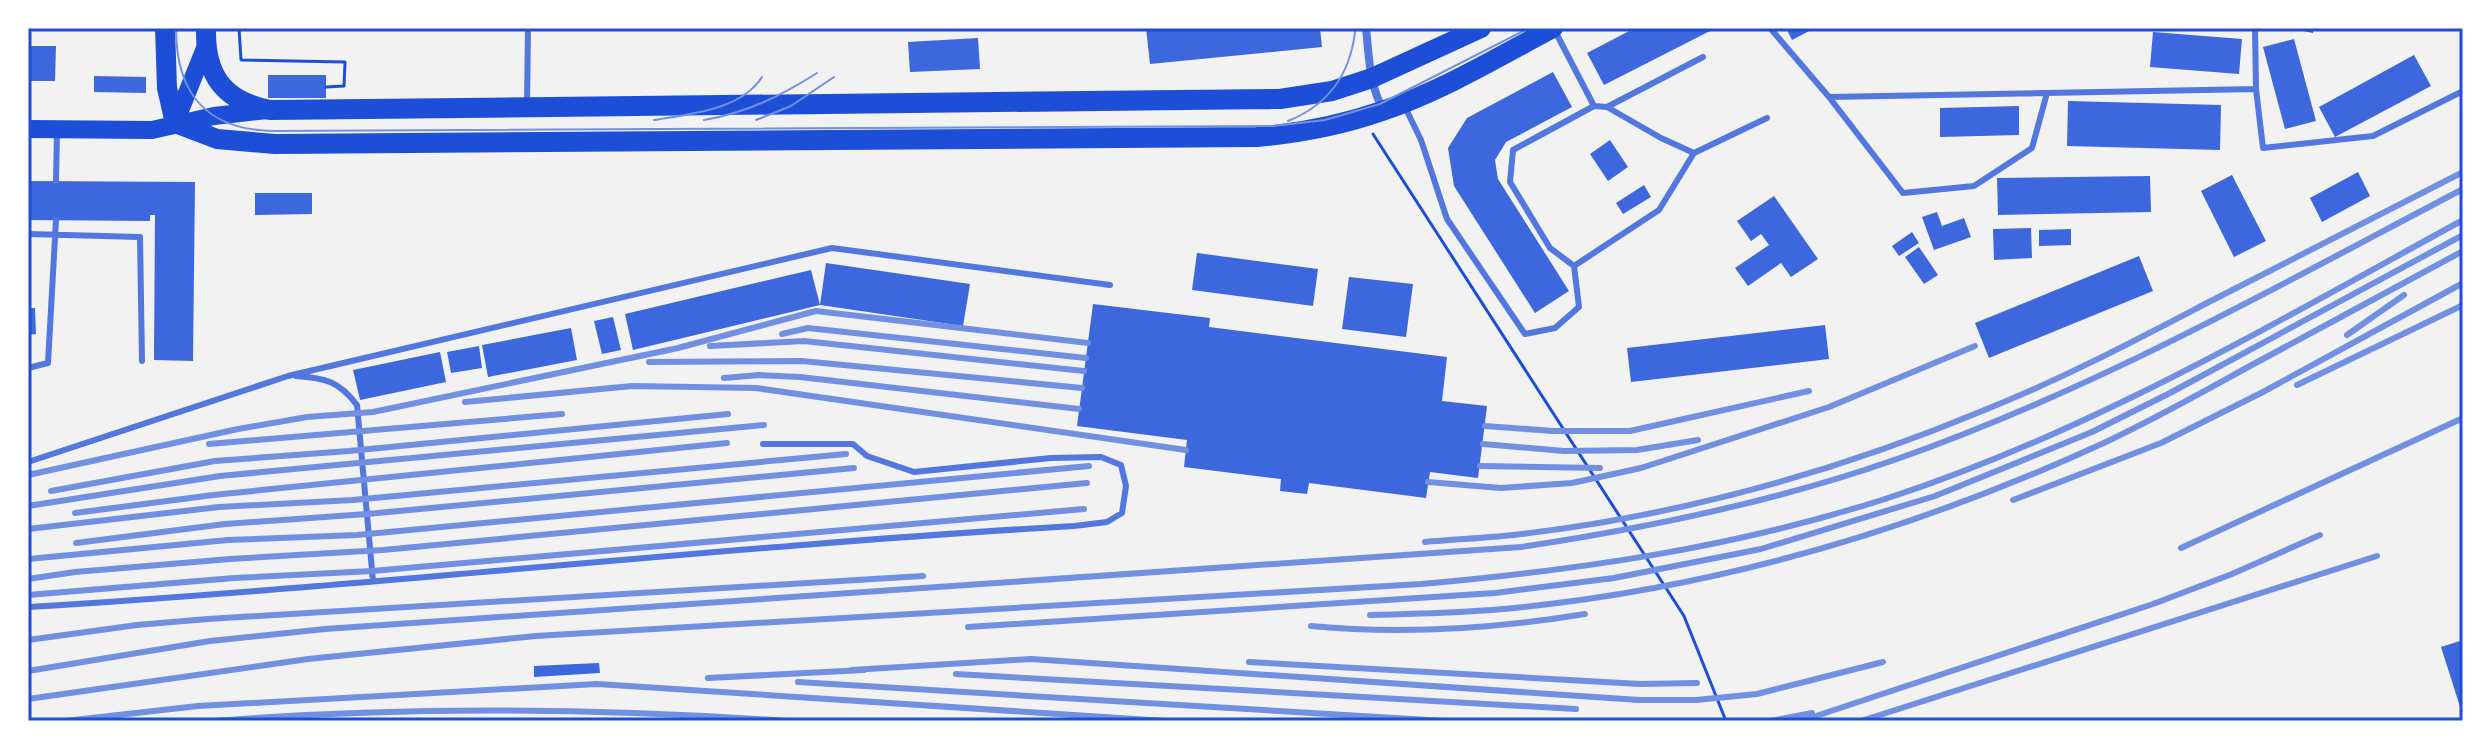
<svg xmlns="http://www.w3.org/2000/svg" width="2491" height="749" font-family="Barlow,sans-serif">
<rect width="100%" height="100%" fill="#f2f2f2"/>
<path fill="#3d67dc" d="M1146,28H1320L1322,47L1150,64Z
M1635,28H1708L1710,31L1604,85L1587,53Z
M1786,28H1815L1792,40Z
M2288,28H2313V33Z
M2153,32L2242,39L2239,74L2150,67Z
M978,38L980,69L910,72L908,42Z
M2294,39L2316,121L2285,129L2263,47Z
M28,46H56L55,81H28Z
M2414,55L2431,86L2335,137L2319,107Z
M1553,72L1572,107L1506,142L1495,160L1498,179L1569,291L1535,313L1454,186L1448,148L1467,118Z
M268,75H326V98H268Z
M94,76L146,77V93L94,92Z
M2068,101L2221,105L2220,150L2067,146Z
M2019,106V135L1940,137V108Z
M1610,140L1628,167L1608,181L1590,154Z
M2358,172L2370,196L2322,222L2310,198Z
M2232,175L2266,241L2234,257L2201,191Z
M2150,176L2151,212L1998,215L1997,178Z
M28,181L195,182L193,361L154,360L155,215H150V221L28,220Z
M1644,185L1651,197L1623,214L1616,203Z
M255,193H312V214L255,215Z
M1774,196L1818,259L1791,277L1781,263L1748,286L1735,268L1769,245L1761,234L1751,241L1737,221Z
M1937,212L1942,226L1964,218L1971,237L1934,250L1922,217Z
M2031,228L2032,258L1994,260L1993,229Z
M2071,229V245L2039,246V230Z
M1912,232L1919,243L1899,256L1892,246Z
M1919,247L1938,275L1924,284L1905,257Z
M1197,253L1318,269L1313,306L1192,290Z
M2139,256L2153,291L1989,358L1975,323Z
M826,263L970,284L963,326L820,305L633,350L625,314L811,270L820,305Z
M1349,277L1413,284L1406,337L1342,329Z
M1093,304L1210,318L1209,327L1447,357L1442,401L1487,406L1478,478L1430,472L1426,498L1309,483L1307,494L1280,491L1281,479L1184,467L1187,440L1077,426Z
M28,308H35L36,334L28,335Z
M613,317L621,350L602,354L594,321Z
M1825,325L1829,359L1631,382L1627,348Z
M571,328L577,360L488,377L482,345Z
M479,346L482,368L451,373L447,352Z
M440,352L446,382L360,400L353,370Z
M2463,640V713H2462L2441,647Z
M599,663L600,673L534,677V666Z"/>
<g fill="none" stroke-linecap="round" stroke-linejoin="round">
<path stroke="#1d4ed8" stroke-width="3" d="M239,28L241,60L345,62L344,86L326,87
M1373,134L1684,616L1726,721"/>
<path stroke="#5277de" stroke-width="6" d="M1770,28L1829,97L2256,89L2263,148L2373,136L2463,91
M2255,28L2256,89
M1829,97L1903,193L1974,186L2032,148L2047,93
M527,105L528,28
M1404,105L1421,140L1447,219L1525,334L1555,328L1579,307L1574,266L1550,248L1510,182L1513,150L1594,106L1555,31
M1594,106L1607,107L1703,57
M1694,153L1767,118
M56,181L57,132
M28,234L140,237L142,361
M1574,266L1659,210L1694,153L1661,138L1607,107
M28,368L48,363L56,220
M296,376C325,378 339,381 357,405L373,581
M28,462L288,376L832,248L1110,285
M28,607C377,586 725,546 1074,526L1107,522L1122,513L1126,486L1121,465L1101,457L1051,458L914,472L867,456L853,444H763"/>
<path stroke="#5277de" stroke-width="8" d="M1366,28C1369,55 1369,85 1383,109"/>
<path stroke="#1d4ed8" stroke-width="18" d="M175,123L205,48
M28,129L152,130L214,116L267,110"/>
<path stroke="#1d4ed8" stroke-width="20" d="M165,28L167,88L175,123L217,139L275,144L1257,137C1300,133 1342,125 1382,111C1442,91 1498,57 1553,28
M206,28C205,75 223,101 270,110L1280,99L1332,91L1372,78L1481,28"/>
<path stroke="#7290e2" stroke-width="2" d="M176,28C176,94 206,130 274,131L1273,126L1325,120L1380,104L1529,28
M654,120C690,114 741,110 762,77
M704,120C746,113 781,96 817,73
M756,120L791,106L834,77
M1288,121C1328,105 1350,74 1355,32"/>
<path stroke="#7290e2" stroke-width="6" d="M782,334L808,328L1086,358
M2347,335L2404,295
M710,346L804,341L1084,371
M649,362L802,361L1082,388
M724,378L759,375L800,377L1079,409
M2297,385L2463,305
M465,402L632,386L756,388L1186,450
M1485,426L1553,431H1630L1809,391
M209,444L562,414
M1483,444L1564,451L1637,450L1698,440
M1480,466L1600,468
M28,475L238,429L307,417L373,412L678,348L816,311L1088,343
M1428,482L1501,488L1572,483L1641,468L1829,407L1975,346
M51,491L215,461L349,451L728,414
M2013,500L2161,443L2261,393L2463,283
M28,506L220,476L764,425
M75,513L213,495L727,443
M28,529L219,507L353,500L846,454
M1425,542C1457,539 1490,538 1522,534C1682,515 1839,471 1987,409C2062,379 2134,341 2205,304C2291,260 2377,216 2463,172
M76,543L225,524L367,514L854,468
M2181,548L2463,418
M28,559L228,540L357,535L1089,466
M28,579L75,572L230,559L383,550L1087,483
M28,595L234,578L372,571L1084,509
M1370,615C1414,614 1459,613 1503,609C1708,590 1908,532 2095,447C2148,423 2199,394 2250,366C2321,328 2392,289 2463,251
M1311,626C1403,635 1493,629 1585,614
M968,627L1495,593L1614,578L1761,549L1935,496L2092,432L2170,393L2463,235
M28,640L137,625L208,619L923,576
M1249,662L1640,684L1697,683
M852,670L1031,659L1639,700H1696L1757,694L1883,662
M28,671L210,641L325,629L1521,547C1648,528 1775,502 1897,459C2094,390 2278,286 2463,189
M956,674L1576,709
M708,678L864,670
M798,682L1445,721
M28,699L308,659L536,636L1421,584C1580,570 1732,548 1885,499C2089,433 2276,322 2463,220
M65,721L198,706L597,684L1166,721
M214,721C404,706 596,708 787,721
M1771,721L1812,713
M1801,721L2153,604L2232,574L2320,535
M1861,721L2377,556"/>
</g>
<rect width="2491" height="749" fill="none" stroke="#ffffff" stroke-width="60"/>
<rect x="30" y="30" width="2431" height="689" fill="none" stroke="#1d4ed8" stroke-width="3"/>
</svg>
